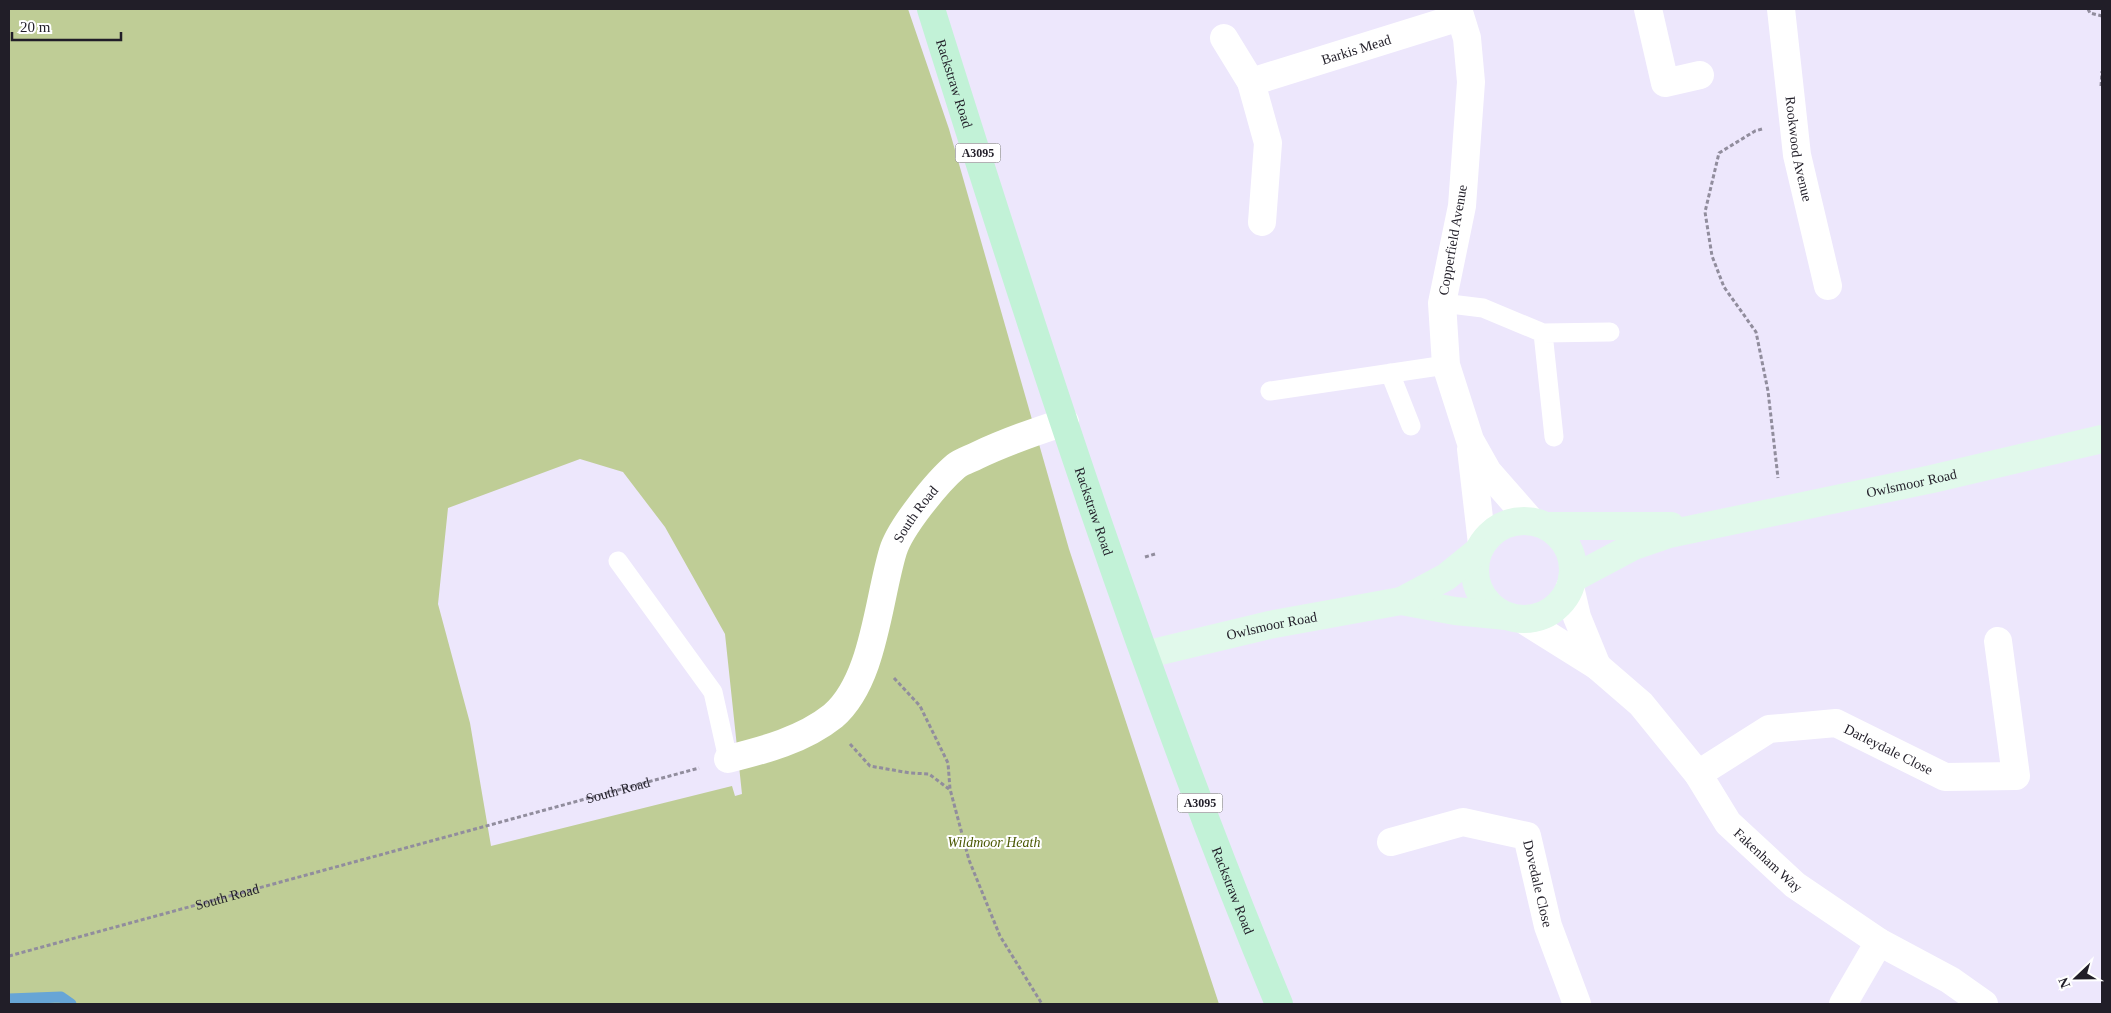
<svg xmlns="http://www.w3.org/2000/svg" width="2111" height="1013" font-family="'Times New Roman',serif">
<rect width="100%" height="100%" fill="#ede7fc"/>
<path fill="#bfcd96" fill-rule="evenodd" d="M9,9H908L949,129L1069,549L1219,1004H9ZM580,459L623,472L665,527L725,634L742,794L735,796L732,786L491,846L470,723L438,604L448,508Z"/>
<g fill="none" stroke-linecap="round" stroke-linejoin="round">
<path stroke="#67a5d6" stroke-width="11" d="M9,999L61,997L71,1004"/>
<g stroke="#918d9d" stroke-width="3" stroke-dasharray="4 2.5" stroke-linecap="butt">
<path d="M2088,9L2090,13L2102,16"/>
<path d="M2101,86L2102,71"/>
<path d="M1762,129L1755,131L1719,153L1705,212L1712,256L1724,287L1756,332L1768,391L1778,478"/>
<path d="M1145,557L1155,554"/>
<path d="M894,678L920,706L948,763L950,789L969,860L1000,936L1042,1004"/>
<path d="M850,744L870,766L910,773L929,774L949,789"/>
<path id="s1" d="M9,956L699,768"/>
</g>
<path stroke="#fff" stroke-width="19" d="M1442,303L1483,308L1543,333L1610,332
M1543,333L1554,437
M1390,373L1411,426
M1270,391L1446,365
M618,561L713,692L728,759"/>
<g stroke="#fff" stroke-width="28">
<path d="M1458,9L1467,38L1471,82L1462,206L1442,303L1446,365L1470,440L1488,472L1531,521"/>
<path d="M1648,9L1665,83L1700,75"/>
<path id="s2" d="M1781,9L1797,155L1828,286"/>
<path d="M1224,38L1251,82L1268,143L1262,222"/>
<path id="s3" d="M1251,82L1460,17"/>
<path d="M1471,449L1482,544"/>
<path d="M1570,587L1577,617L1597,666"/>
<path id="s4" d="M1522,619L1597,666L1641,704L1698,774L1728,823L1795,885L1879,942L1950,980L1984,1004"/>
<path id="s5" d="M728,759C764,750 803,740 833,716C874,681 878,600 893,551C900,528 937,482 956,466C961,462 970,459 976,456C1005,442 1034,432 1065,422"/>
<path id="s6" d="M1698,774L1769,729L1836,723L1945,777L2016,776L1998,641"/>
<path id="s7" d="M1391,842L1463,822L1527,836L1548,926L1577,1004"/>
<path d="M1843,1004L1879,942"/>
</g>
<g stroke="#e1f9eb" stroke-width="28">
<circle cx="1524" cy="570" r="49"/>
<path d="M1547,526H1671"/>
<path id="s8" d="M1572,579L1634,546L1669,534L1932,479L2102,439"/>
<path d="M1401,601L1455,611L1506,616"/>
<path id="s9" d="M1144,655L1269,625L1401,601L1446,577L1478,551"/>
</g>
<path stroke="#c2f2d7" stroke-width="28" id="s10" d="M931,9C1036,344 1144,679 1279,1004"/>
</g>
<g text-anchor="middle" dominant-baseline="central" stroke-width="4" stroke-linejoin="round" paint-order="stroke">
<g fill="#fff" stroke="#646268" stroke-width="1">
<rect x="955.5" y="143.5" width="45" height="19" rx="4"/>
<rect x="1177.5" y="793.5" width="45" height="19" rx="4"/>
</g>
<g font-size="12" font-weight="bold" fill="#211e28">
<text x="978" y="153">A3095</text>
<text x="1200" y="803">A3095</text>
</g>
<g font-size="14" fill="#211e28" stroke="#fff">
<text stroke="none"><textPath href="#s3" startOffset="110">Barkis Mead</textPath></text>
<text stroke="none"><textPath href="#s10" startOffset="78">Rackstraw Road</textPath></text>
<text stroke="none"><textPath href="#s2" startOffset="141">Rookwood Avenue</textPath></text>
<text transform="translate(1453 240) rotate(-80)">Copperfield Avenue</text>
<text stroke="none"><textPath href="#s8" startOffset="355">Owlsmoor Road</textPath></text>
<text stroke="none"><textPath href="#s10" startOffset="528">Rackstraw Road</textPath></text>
<text stroke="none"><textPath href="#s5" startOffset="336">South Road</textPath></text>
<text stroke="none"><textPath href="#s9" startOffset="131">Owlsmoor Road</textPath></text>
<text stroke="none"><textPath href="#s6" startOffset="210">Darleydale Close</textPath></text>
<text stroke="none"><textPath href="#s1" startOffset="631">South Road</textPath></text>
<text stroke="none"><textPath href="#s4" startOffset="349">Fakenham Way</textPath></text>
<text stroke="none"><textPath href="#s7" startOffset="189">Dovedale Close</textPath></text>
<text stroke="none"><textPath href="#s10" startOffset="932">Rackstraw Road</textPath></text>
<text stroke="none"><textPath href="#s1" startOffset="226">South Road</textPath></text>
</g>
<g font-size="14" font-style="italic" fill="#4b5904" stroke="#fff">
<text x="994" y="842">Wildmoor Heath</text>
</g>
</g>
<rect width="2111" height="1013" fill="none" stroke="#211e28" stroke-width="20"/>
<g transform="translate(2076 978) rotate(248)" stroke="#ffffff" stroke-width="4" paint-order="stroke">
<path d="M0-4L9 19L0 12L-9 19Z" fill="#211e28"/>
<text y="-8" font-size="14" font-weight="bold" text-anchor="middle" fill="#211e28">N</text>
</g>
<path d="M12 32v8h109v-8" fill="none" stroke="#211e28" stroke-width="2.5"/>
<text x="20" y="32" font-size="15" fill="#211e28" stroke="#ffffff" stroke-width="4" paint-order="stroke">20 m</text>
</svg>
